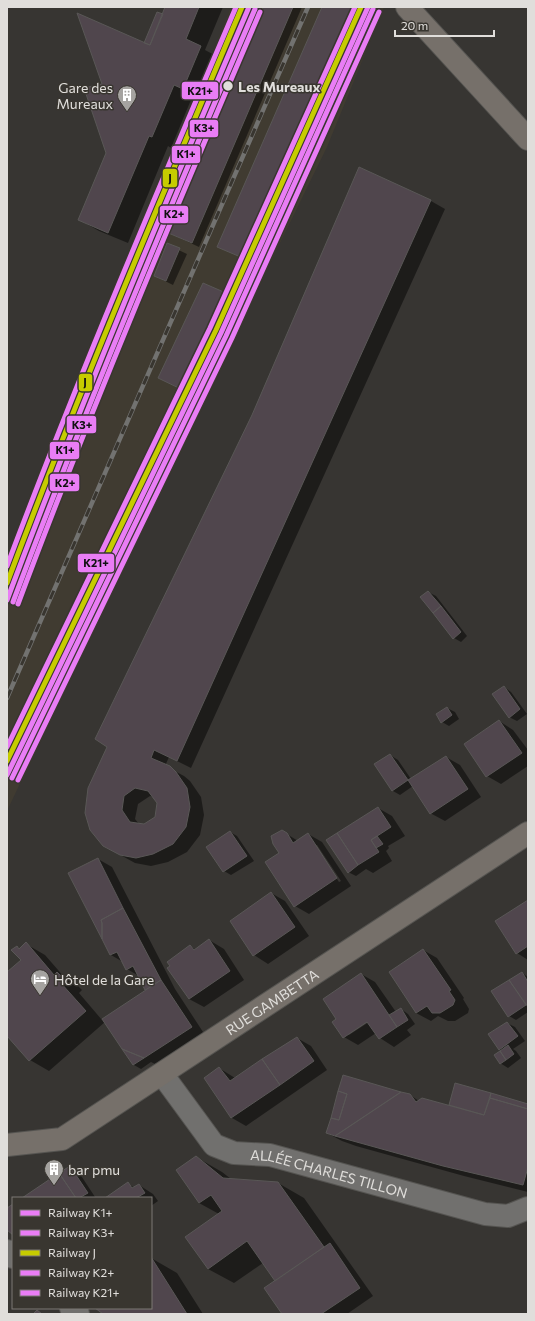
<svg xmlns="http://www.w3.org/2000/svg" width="535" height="1321" font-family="Commissioner,sans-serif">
<rect width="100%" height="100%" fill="#373532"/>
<path fill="#403b31" d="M231,7H384L327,147L151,506L7,811V562L53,444Z"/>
<path fill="#0007" fill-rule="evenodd" d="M166,7H223L205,50L220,58L202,99L193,95L171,148L168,146L128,243L99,231L80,220L107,153L104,84L149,46Z
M264,7H302L199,247L167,232Z
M323,7H363L251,261L226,250Z
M360,168L431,201L445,209L191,768L169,757L165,766L184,776L190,781L201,797L204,815L200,835L187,852L168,862L151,866L135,863L104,846L253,416ZM150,796L154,797L159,803L156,817L144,825L139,824L135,819L138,804Z
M168,245L187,254L173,285L155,276Z
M204,284L233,299L190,393L167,382Z
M428,592L436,596L467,636L461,642L454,638Z
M504,687L511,692L527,714L517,721L509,717Z
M447,708L455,712L459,719L449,726L442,722Z
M499,721L513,730L528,750V766L501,784L487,776Z
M390,755L398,760L411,779L446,757L460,765L481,797L445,821L430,813L413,786L400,795L393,791L376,765Z
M378,808L392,816L405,836L388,846L389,848L386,851L392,861L373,873L366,869L356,876L348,872Z
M282,831L298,841L308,834L322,842L351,886L309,914L295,906L280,853ZM315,845H317L341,881L339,882Z
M230,832L237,836L254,861L231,875L224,871Z
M98,859L112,867L175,989L205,1035L159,1066L151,1062L141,1069L134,1065L105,1022L49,1071L30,1060L7,1034V974L22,960L17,947L20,949L26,944L45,955L65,978L76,984L82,990L79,993L102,1020L146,991L139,976L127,969L123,962L111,955L70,873Z
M271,893L285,901L309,936L268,964L254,955L231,921Z
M528,901V960L517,953Z
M209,940L224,949L244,980L204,1007L189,999L190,946L196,950Z
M423,950L437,958L464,998L463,999L469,1009L468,1013L455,1021H448L438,1016L431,1021L416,1013Z
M522,973L528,977V1012L516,1020L509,1016L493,992Z
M361,974L375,982L396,1012L401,1009L408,1014L415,1024L407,1030L411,1035L394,1047L380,1038L376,1033L358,1045L344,1037ZM371,1018L372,1020L349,1035V1033Z
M507,1023L515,1027L525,1041L513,1049L516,1051L521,1058L508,1068L500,1063L502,1051L499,1049Z
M297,1038L311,1046L327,1070L246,1126L232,1118L205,1078L219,1068L235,1078Z
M456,1085L528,1105V1192L464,1176L356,1146L342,1141L327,1133L410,1095L419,1101L450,1107Z
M196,1157L222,1172L231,1179L278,1183L304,1198L373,1296L347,1314H283L276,1281L263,1263L234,1283L208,1269L219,1214L199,1203Z
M70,1167L78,1171L95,1197L24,1198Z
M128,1184L135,1188L139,1185L153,1194L158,1201L151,1206V1198H106Z
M151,1258L177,1273L203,1314H104L97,1308H151Z"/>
<path fill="#50464d" stroke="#595756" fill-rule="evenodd" d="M165,7H199L186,39L201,46L183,89L174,85L152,137L149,136L108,233L78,220L106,153L84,88L102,84L77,13L150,45Z
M263,7H293L192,243L166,232Z
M322,7H354L243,258L217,247Z
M157,12L163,14L150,45L144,43Z
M359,167L431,200L177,761L154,750L151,758L170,766L176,772L187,788L190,807L186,827L173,844L153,854L136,858L120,855L103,846L90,830L85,813L88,788L107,747L95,739L252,415ZM135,788L148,791L157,803L155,817L144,824L130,822L122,810L124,796Z
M167,243L180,248L166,281L154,276Z
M203,283L226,293L183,390L158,378Z
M428,591L441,606L433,613L420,597Z
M441,606L461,632L453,639L433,613Z
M504,686L520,709L509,718L492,694Z
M447,707L452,715L441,723L436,714Z
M499,720L522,753L486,777L464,744Z
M390,754L408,780L392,791L374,764Z
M446,756L468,789L430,814L408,780Z
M378,807L391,827L371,840L379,852L358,865L337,833Z
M282,830L287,833L293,843L308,833L337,878L294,907L265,862L279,853L273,844L271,836Z
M230,831L247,856L223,872L206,847Z
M337,833L358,865L348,873L326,840Z
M377,836L383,844L376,848L371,840Z
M98,858L123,908L101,920L102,923V939L68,873Z
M271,892L295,927L253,956L230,921Z
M528,900V946L516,954L495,921Z
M123,908L161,980L145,990L133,966L126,970L117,952L110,955L102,939V923L101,920Z
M209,939L230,971L189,999L167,968L170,966L167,962L190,945L194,950Z
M26,942L54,975L57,972L63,978L60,982L86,1011L29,1061L7,1036V972L21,960L11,950L17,946L19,949Z
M423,949L451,990L449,991L455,1000L453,1005L440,1013H432L427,1006L416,1013L389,972Z
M522,972L528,982V1007L509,980Z
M361,973L397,1027L379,1039L367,1022L343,1038L332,1022L336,1019L323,999Z
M161,980L192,1027L144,1058L122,1049L102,1019Z
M509,980L526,1005L508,1017L491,991Z
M401,1008L408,1020L397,1027L389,1015Z
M507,1022L518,1036L499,1050L488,1034Z
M297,1037L314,1061L280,1085L262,1059Z
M508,1045L514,1054L506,1060L500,1051Z
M122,1049L144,1058L133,1065Z
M500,1051L506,1060L500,1064L494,1055Z
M262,1059L280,1085L231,1118L204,1078L219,1067L230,1081Z
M343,1075L401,1092L335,1136L326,1133L331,1118L339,1120L347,1094L338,1091Z
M455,1083L491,1093L484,1115L449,1105Z
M338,1091L347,1094L339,1120L331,1118Z
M401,1092L410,1094L416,1102L422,1098L484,1115L490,1098L528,1109V1167L523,1185L443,1166L335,1136Z
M491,1093L528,1104V1109L490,1098Z
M196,1156L223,1178L278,1182L324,1247L275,1281L247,1241L208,1269L185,1237L222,1211L211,1195L199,1203L176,1170Z
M70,1166L88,1193L79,1198H76L59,1173Z
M59,1173L76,1198H22Z
M128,1182L132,1188L139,1184L145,1193L136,1198H105Z
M13,1204V1235L7,1230V1208Z
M330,1243L360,1288L321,1314H282L264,1288Z
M151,1257L187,1314H103L95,1308H151Z
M37,1310L42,1314H33Z"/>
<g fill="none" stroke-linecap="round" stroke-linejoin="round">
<g stroke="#555451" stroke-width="24">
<g id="minor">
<path id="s1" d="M162,1074L214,1145L234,1153L270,1155L485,1214L508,1216L528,1208"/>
<path d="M7,1251L13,1257"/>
<path d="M71,1308L78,1314"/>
</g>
</g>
<g stroke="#555451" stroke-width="24">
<g id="major">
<path d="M407,7L528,139"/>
<path id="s2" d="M7,1145L62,1139L528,833"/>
</g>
</g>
<use href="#minor" stroke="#71706e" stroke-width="22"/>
<use href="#major" stroke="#76706a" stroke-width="22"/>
<g stroke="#727270" stroke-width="4.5">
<path id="rail" d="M7,698L308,7"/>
</g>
<use href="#rail" stroke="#393630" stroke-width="3" stroke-dasharray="9" stroke-linecap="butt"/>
<g stroke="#393630" stroke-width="8">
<path id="rail-1" d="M7,600C82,400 165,203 249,7
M7,775L221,333L368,7"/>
</g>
<g stroke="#393630" stroke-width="8">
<path id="rail-2" d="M13,602C88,402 170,206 255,9
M12,778L226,336L373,9"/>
</g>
<g stroke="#393630" stroke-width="8">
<path id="rail-3" d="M7,583C80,389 161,198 242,7
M7,761L216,330L361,7"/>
</g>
<g stroke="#393630" stroke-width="8">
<path id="rail-4" d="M18,604C93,404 176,208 260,12
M18,780L232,338L379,12"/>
</g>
<g stroke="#393630" stroke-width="8">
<path id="rail-5" d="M7,566C78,377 157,192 236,7
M7,747L210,328L355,7"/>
</g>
<use href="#rail-1" stroke="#e97df5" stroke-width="5"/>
<use href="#rail-2" stroke="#e97df5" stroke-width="5"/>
<use href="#rail-3" stroke="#c6cc00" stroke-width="5"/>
<use href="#rail-4" stroke="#e97df5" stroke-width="5"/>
<use href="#rail-5" stroke="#e97df5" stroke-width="5"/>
</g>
<defs>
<g id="building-pin" transform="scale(1)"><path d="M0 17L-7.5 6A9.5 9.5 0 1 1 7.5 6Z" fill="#a5a3a0" stroke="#393630"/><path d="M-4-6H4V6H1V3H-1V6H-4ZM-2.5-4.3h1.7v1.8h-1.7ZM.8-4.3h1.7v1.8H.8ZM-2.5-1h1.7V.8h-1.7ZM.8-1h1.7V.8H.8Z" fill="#fff"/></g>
<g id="hotel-pin" transform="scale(1)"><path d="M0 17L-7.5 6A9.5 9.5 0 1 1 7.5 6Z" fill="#a5a3a0" stroke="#393630"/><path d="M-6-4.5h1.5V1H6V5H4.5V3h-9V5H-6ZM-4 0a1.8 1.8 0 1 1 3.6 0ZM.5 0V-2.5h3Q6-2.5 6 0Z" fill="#fff"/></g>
</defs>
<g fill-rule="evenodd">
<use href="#building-pin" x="127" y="95"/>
<use href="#hotel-pin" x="40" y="979"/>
<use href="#building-pin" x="54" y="1169"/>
</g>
<circle fill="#e0dedb" stroke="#393630" stroke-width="1.5" cx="228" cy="86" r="5.5"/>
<g text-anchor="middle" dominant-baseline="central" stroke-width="3" stroke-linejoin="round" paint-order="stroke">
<g font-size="14" font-weight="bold" fill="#e0dedb" stroke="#393630" text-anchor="start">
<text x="238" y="86">Les Mureaux</text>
</g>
<g font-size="14" fill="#e0dedb" stroke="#393630" text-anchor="start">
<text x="113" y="87" text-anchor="end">Gare des<tspan x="113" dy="16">Mureaux</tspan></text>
<text x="54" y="979">Hôtel de la Gare</text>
<text x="68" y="1169">bar pmu</text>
</g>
<g font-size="14" fill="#e0dedb" stroke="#393630">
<text stroke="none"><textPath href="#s2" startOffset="306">RUE GAMBETTA</textPath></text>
<text stroke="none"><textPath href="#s1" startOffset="207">ALLÉE CHARLES TILLON</textPath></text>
</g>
</g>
<g stroke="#393630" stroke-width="1.5">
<rect x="181" y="81" width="38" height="19" rx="4" fill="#e97df5"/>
<rect x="189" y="119" width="30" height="19" rx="4" fill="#e97df5"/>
<rect x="171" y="145" width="30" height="19" rx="4" fill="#e97df5"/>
<rect x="162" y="168" width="16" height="20" rx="4" fill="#c6cc00"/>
<rect x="159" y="205" width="30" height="19" rx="4" fill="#e97df5"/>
<rect x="78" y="373" width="15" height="19" rx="4" fill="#c6cc00"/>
<rect x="66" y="415" width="31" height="19" rx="4" fill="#e97df5"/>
<rect x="49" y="441" width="31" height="19" rx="4" fill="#e97df5"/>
<rect x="49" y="473" width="31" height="19" rx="4" fill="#e97df5"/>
<rect x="77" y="553" width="38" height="20" rx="4" fill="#e97df5"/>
</g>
<g font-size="11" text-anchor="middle" font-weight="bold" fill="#111">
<text x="200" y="95">K21+</text>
<text x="204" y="132">K3+</text>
<text x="186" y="158">K1+</text>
<text x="170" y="182">J</text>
<text x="174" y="218">K2+</text>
<text x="85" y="386">J</text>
<text x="82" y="429">K3+</text>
<text x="65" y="454">K1+</text>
<text x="65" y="487">K2+</text>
<text x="96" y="567">K21+</text>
</g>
<rect width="535" height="1321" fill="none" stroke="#e0dedb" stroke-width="16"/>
<rect x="12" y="1197" width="140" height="112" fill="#393630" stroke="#7c7974"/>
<rect x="20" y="1210" width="20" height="6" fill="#e97df5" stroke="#7c7974"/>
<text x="48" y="1217" font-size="12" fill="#e0dedb">Railway K1+</text>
<rect x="20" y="1230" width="20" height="6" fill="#e97df5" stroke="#7c7974"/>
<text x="48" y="1237" font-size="12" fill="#e0dedb">Railway K3+</text>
<rect x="20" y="1250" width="20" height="6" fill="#c6cc00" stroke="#7c7974"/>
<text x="48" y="1257" font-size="12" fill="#e0dedb">Railway J</text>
<rect x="20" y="1270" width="20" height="6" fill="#e97df5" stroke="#7c7974"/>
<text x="48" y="1277" font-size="12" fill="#e0dedb">Railway K2+</text>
<rect x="20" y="1290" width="20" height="6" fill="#e97df5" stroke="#7c7974"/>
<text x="48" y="1297" font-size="12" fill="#e0dedb">Railway K21+</text>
<path d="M395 30v6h99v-6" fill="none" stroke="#e0dedb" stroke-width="2"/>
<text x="401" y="30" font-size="12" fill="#e0dedb" stroke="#393630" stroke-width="3" paint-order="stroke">20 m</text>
</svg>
